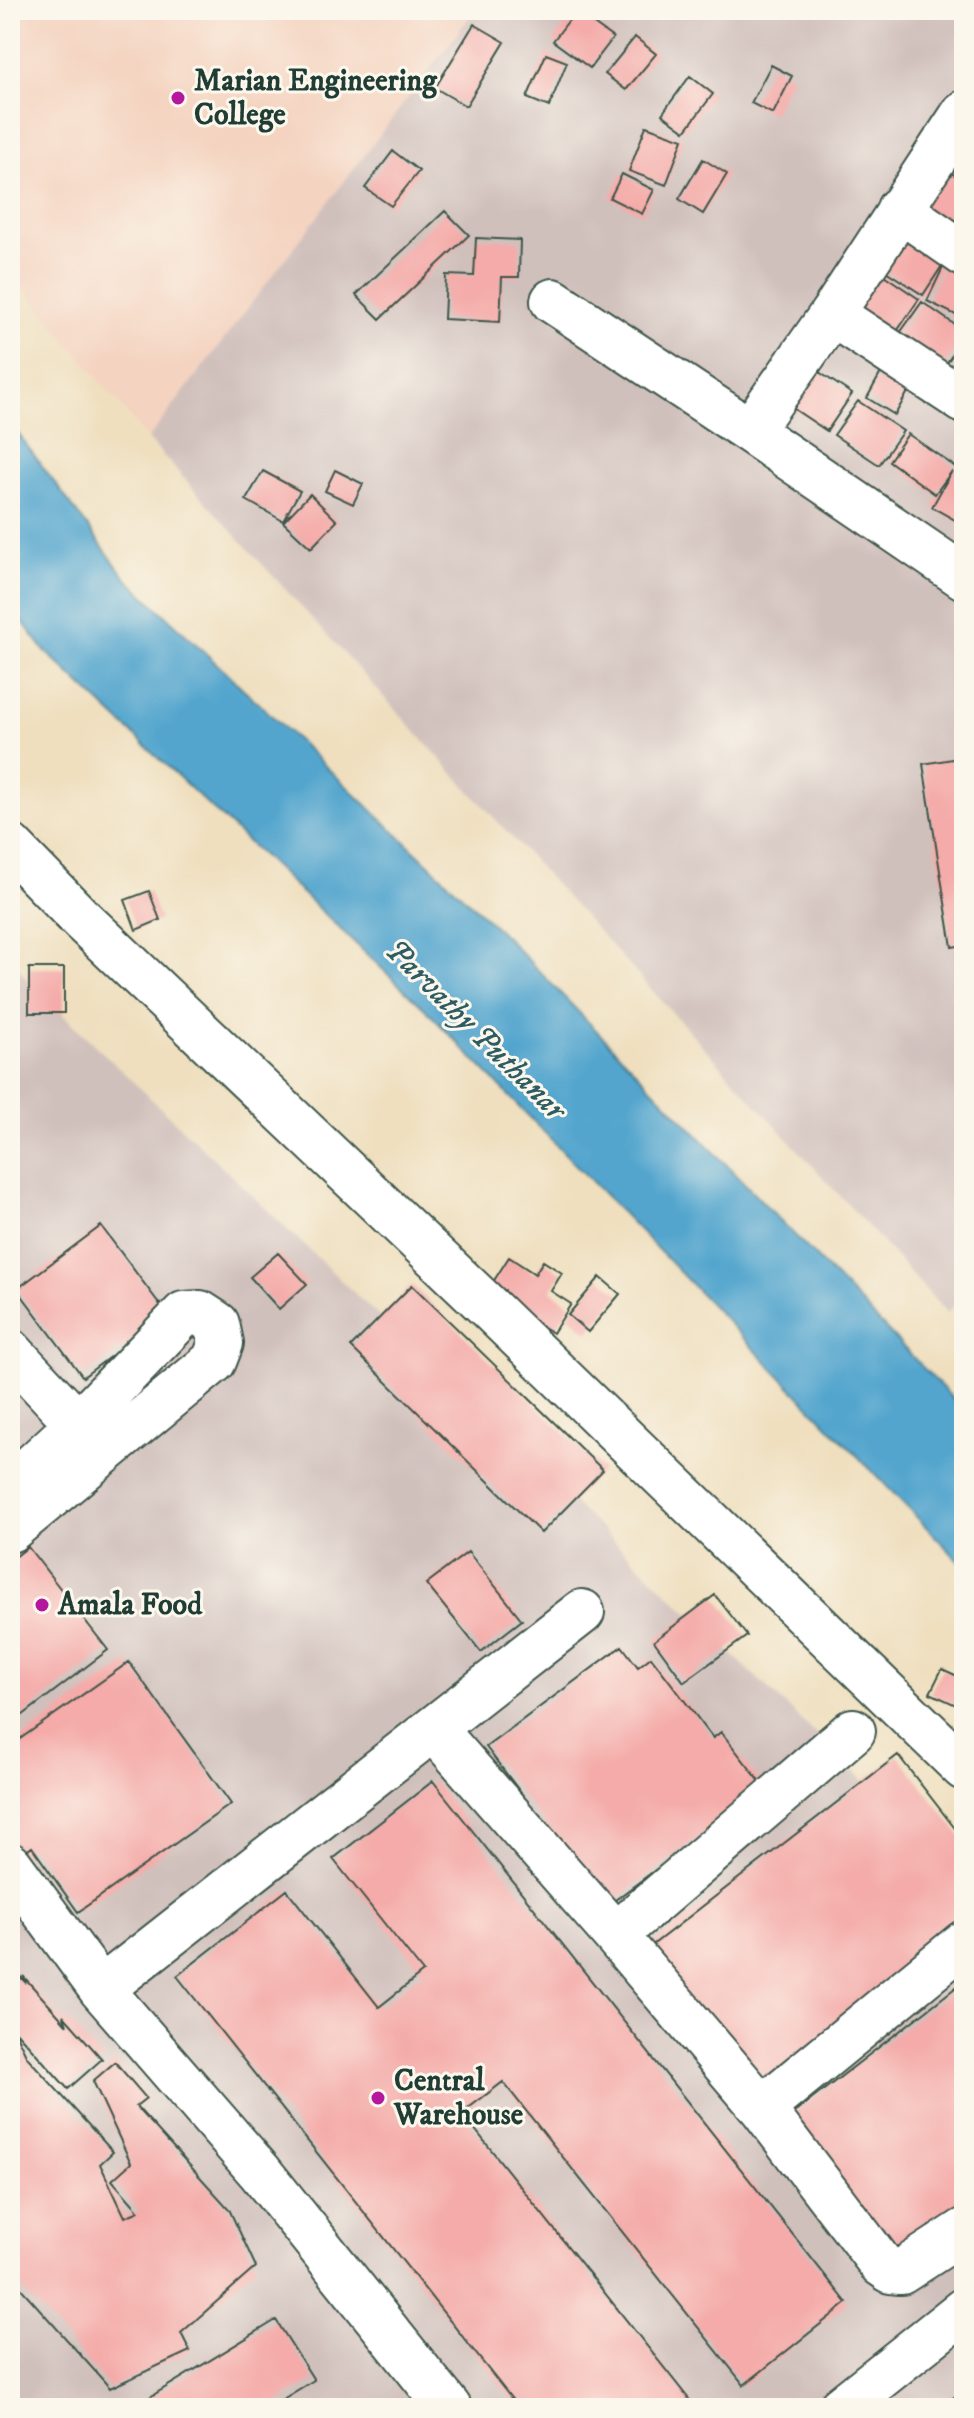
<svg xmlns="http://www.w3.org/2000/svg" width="974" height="2418" font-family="'IM FELL DW Pica',serif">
<rect width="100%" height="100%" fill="#fbf7ec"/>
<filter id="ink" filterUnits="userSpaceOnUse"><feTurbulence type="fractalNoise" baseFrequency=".0125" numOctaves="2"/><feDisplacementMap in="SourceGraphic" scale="16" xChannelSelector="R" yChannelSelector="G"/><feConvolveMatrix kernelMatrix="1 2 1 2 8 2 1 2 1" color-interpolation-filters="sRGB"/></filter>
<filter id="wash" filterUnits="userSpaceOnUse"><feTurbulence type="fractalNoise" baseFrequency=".006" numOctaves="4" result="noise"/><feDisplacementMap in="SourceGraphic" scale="32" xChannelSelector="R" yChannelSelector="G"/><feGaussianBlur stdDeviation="1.8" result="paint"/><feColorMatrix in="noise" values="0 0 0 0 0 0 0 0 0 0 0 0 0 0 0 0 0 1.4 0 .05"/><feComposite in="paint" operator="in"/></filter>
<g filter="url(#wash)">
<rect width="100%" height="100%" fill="#efdfbf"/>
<path fill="#f4d3c0" d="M10,10H475L148,439L10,271Z"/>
<path fill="#d0c0bc" d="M475,10H964V1295L947,1313L148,439Z
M10,959L33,986L964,1876V2408H10Z"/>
<path fill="#52a5ce" stroke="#387181" stroke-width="2" d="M10,423L126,578L503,934L964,1410V1566L426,1010L44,650L10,605Z"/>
<g id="blocks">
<path fill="#f4aba9" d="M576,11L613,38L590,68L553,41Z
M474,24L505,42L466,106L435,88Z
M635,37L656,54L626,90L605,74Z
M546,54L567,62L549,107L527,98Z
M771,65L792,76L773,114L751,103Z
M690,76L713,94L685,131L662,114Z
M646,126L683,139L666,185L629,171Z
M964,130V176L944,164Z
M393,151L419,171L391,206L365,188Z
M703,159L727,174L703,214L679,199Z
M942,166L964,182V233L914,204Z
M622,174L654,190L642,214L610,198Z
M445,211L469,235L380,319L356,295Z
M899,224L949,255L923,295L875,264Z
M476,238L520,240L519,277H502L500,322L444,319L446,275L474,276Z
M946,261L964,269V319L927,301Z
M872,267L919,299L893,337L846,305Z
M922,302L964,331V338L941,371L895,340Z
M889,358L918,374L895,415L867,398Z
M804,362L852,394L827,431L779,399Z
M858,401L903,431L879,465L834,435Z
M908,434L964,473V525L932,507L952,471L935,494L889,461Z
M335,470L363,484L353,504L325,491Z
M263,471L300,491L283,521L246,500Z
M310,494L337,521L311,548L283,522Z
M964,757V945L952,947L923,764Z
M149,891L160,920L136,930L125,900Z
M29,968H64V1013H29Z
M101,1226L167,1314L83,1377L17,1289Z
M278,1253L307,1284L279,1309L250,1277Z
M509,1257L535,1274L543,1261L562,1273L551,1291L571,1304L553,1333L486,1293Z
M600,1277L620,1294L588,1332L568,1315Z
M412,1285L603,1470L541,1533L351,1347Z
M28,1547L108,1650L10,1725V1561Z
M468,1552L522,1620L481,1652L426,1584Z
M715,1595L747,1636L684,1682L654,1641Z
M622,1646L638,1667L651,1657L713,1738L721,1732L765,1788L607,1906L486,1747Z
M129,1662L231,1804L78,1912L32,1847L21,1855L10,1840V1746Z
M942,1669L964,1679V1688L956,1705L930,1693Z
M898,1755L964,1840V1936L755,2099L641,1954Z
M433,1781L847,2303L744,2385L503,2082L462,2113L696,2408H519L177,1976L287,1890L379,2007L423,1972L333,1859Z
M10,1966L26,1983L23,1976L67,2025L63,2015L102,2059L68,2089L13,2028L27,2057L113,2152L100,2164L125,2217L139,2211L112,2180L131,2163L93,2081L115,2062L146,2098L136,2106L229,2209L256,2267L181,2333L190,2351L110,2388L10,2276Z
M964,1981V2212L902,2260L789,2117Z
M276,2320L314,2380L268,2408H132Z
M964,2390V2408H939Z"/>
</g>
</g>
<g filter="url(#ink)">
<use href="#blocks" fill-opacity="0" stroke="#3e5549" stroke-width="2"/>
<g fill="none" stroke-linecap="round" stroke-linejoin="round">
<g stroke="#3e5549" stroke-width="48">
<path id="minor" d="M899,209L964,254
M553,301L750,431L964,577
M832,314L964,401
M750,431L832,314L964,113
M10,846L81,919L480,1299L964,1768
M10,1351L78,1424
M10,1487L78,1424L184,1314L200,1313L217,1324L221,1343L214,1361L10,1530
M434,1729L615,1935L762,2108L881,2264L891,2271L901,2272L964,2231
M10,1865L101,1989L260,2172L449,2408
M615,1935L853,1731
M101,1989L582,1612
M762,2108L964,1943
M841,2408L964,2310"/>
</g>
<use href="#minor" stroke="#fff" stroke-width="44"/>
</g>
</g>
<g fill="#b5179e" stroke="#fbf7ec" stroke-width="3">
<circle cx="178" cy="98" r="8"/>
<circle cx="42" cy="1605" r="8"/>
<circle cx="378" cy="2098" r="8"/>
</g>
<g text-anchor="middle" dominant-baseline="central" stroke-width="6" stroke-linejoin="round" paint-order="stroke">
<g font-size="30" font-weight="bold" fill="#1f3d34" stroke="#fbf7ec" text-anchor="start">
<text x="194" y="81">Marian Engineering<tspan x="194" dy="34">College</tspan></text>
<text x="58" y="1605">Amala Food</text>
<text x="394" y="2081">Central<tspan x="394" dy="34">Warehouse</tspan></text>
</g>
<g font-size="32" font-style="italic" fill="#2e5c62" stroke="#fbf7ec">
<text transform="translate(475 1030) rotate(45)">Parvathy Puthanar</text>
</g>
</g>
<rect width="974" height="2418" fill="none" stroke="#fbf7ec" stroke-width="40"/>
</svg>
